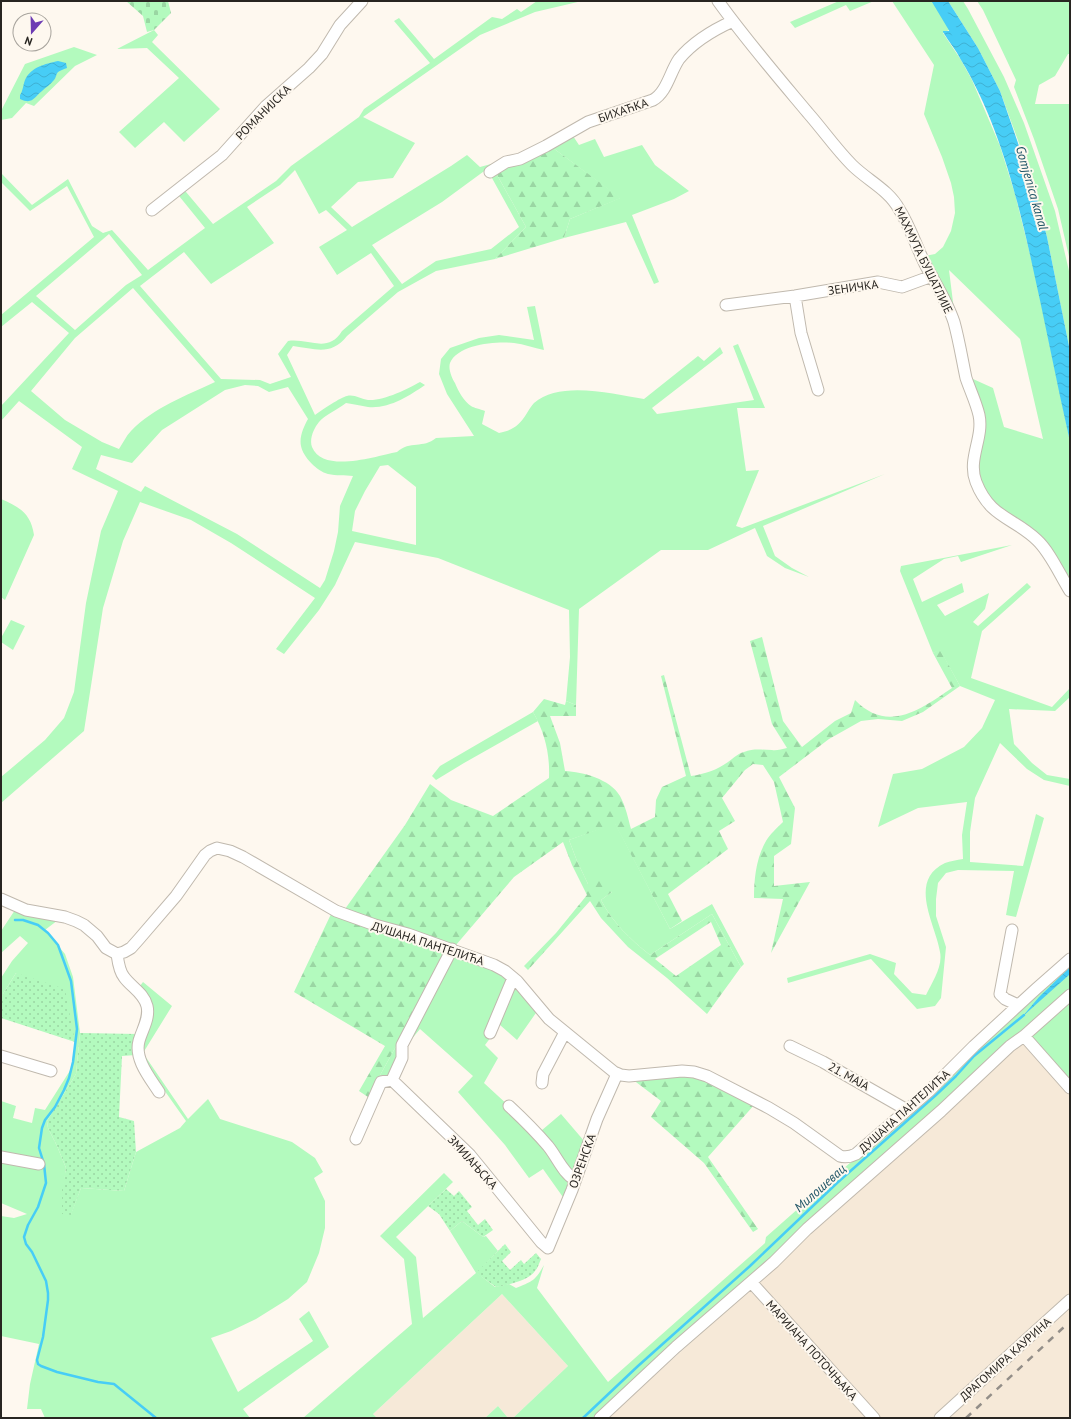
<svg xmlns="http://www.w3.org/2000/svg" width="1071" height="1419" font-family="'PT Sans',sans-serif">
<defs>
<pattern id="forest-firs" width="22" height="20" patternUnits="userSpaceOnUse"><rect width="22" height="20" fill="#b3fabe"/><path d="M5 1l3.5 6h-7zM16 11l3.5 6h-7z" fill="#9ad6a3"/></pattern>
<pattern id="cemetery-stones" width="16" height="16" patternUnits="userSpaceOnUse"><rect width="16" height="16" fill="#b3fabe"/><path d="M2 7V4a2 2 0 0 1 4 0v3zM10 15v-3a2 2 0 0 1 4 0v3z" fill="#9ad6a3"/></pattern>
<pattern id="garden-dots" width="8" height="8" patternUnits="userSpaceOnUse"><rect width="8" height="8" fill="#b3fabe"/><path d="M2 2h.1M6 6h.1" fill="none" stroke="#9ad6a3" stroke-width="1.8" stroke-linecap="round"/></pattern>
<pattern id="water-waves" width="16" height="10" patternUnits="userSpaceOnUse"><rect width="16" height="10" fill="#47cdf6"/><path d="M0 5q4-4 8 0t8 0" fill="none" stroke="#3eb0d3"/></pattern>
</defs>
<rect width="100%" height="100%" fill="#fef8ef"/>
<path fill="#f6e9d8" d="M1029,1035L1070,1080V1418H608Z
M502,1294L568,1366L513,1418H508L498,1406L485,1418H377L373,1414Z"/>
<path fill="#b3fabe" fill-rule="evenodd" d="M537,1H582L535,12L480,35L363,117L415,143L393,178L358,182L331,207L352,227L451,166L467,155L480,167L491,164L526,227L495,259L436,271L398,292L347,336C331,356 316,349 293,346L287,355L315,415C322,410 341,397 347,396C354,394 361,399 368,400C384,401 407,389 420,382L425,385C409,396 389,409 368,407C361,406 354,404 346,403C340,408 323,416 319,422C314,428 309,439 312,447C323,474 376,456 397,452C410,440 423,449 436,438L474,436L447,394L439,374L441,359L450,348L479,338L499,335L534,340L527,307L535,306L544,350C534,348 524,344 514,343C497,341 458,344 450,363C448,369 452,378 455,383C458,391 464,401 471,406C474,408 480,409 485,411L482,424L499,433C513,430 519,426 527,413C529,410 531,406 534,403C560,380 613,394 644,399L698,356L704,361L720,347L723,353L652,408L657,414L754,400L733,346L738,344L765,408H737L746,471L759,470L736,526L742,528L885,474L763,526L775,556L792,568L809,577L785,568L767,556L755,528L708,550H661L579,609L576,705L566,701L570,657L569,610L438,558L355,542L335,585L319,610L284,654L276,649L315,598L231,543L191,520L140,502L123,541L103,608L84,731L1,803V777L45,740L64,718L74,692L86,603L101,531L118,491L72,469L82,447L19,401L1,421V406L69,333L32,302L1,327V315L94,237L67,186L30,211L1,182V173L32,205L68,179L92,226L103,233L112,230L148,270L205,228L175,191L181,186L213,224L276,181L291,166L359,117L364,109L430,63L394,21L399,18L434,59L492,17L502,19L517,9L521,12ZM487,169L519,227L491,249L436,261L402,284L372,245L442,202ZM295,170L319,214L326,210L347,230L319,247L337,275L371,253L394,286L342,331C328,354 309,338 288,341L278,354L291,377L270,384L260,380L221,379L140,286L184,252L211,284L274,243L247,207L280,185ZM109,234L142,275L126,285L75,330L36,296ZM133,288L215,382C187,395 153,408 131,431C126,436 123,443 119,449L102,442L65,420L31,391L75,338ZM245,385L258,386L269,392L288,387L308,419C304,426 299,437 301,446C303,457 317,471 328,474C336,476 345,475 353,476L340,506L338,532L334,551L325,580L320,588L237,534L145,486L141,492L96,469L101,455L132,463L162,430L225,390ZM388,465L416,487V545L352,531L355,511L365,491L380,466Z
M839,1H874L850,11L846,5L795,28L790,22Z
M892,1C900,1 927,0 933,2C944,7 950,17 951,29L943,33L961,60L972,80L1000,146L1015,194L1036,278L1070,442V584L1053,556L989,502L978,478V455L970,380L973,379L993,388L1004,427L1043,439L1020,339L949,270L954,310L925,256L935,254L943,247L951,231L955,213L954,197L951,183L942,157L924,114L934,65Z
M948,1H963L968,9L1004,77L1024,123L1055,211L1069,271L1070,278V351L1047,237L1036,195L1024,157L1000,91L978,48Z
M977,1H1070V54H1068L1055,76L1039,85L1035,104H1070V261L1058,209L1034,139L1014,87L1016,80L983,10Z
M154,30L158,35L152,42L220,109L184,142L164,122L135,148L119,132L179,78L147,48L117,49Z
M74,47L97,55L75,66L34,106L26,103L12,118L1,120V111L25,64Z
M571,133L579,145L595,139L604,157L642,145L655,165L689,191L674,199L632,215L659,282L654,284L626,222L564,238L570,219L620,198L549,145Z
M1,499C20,507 31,514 34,535L5,600L1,597Z
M1012,545L961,562L958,556L944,559L913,579L922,602L962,583L964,592L937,605L945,616L989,593L985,609L973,622L978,626L1027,583L1031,587L982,631L971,678L1052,707L1070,688V697L1055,711L1009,709L1014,744L1032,763L1047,775L1070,779V786L1044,780L1027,769L1000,743L975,798L970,832V862L1023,866L1036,814L1044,818L1016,917L1006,915L1014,871L958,870L946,873L938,883L936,899V916L946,947L941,998L935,1006L917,1009L871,959L788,983L787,978L870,954L896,963L894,974L912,993L926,995C932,982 943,967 940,952C936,925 907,881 945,863C950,861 957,860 963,859L962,835L967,802L918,808L878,827L893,774L922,769L964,747L982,728L995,700L960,686L940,650L933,653L900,571L901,566Z
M11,620L25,626L13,650L1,642V638Z
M533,712L538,721L464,763L436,780L432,776L440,766Z
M615,823L670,929L712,904L744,964L741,967L712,914L650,955C631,940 612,922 601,900L612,892L588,884L577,861L569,840Z
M15,910L58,920L45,930L65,954L73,977L80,1033L76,1074L47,1121L48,1128L57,1146L66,1168L63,1190L71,1214L81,1188L124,1191L136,1152L180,1128L186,1121L140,1056L148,1026L140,986L143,982L172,1006L143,1053L188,1119L208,1099L220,1119L292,1142L315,1158L323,1172L314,1178L325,1201V1228L319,1253L307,1282L288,1299L256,1319L231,1331L211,1338L238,1392L313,1341L299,1319L309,1311L329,1347L243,1409L250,1418H45L41,1409H27L30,1384L39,1344L1,1336V1216L14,1218L27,1214L1,1203V1101L16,1106L13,1118L32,1123L35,1108L45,1110L71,1069L75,1042L16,973L1,997V978L12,961L28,943L20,936L1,953V931Z
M451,951L513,978L538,1010L517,1040L500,1025L485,1045L498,1058L484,1083L510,1107L535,1136L561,1114L585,1142L565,1200L543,1169L529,1178L505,1145L458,1092L473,1076L420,1029L405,1047L375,1102L368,1097L441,965Z
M1070,961V993L597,1418H513L568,1366L502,1294L373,1414L377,1418H303L412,1324L404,1259L380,1236L444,1173L453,1182L396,1237L416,1257L423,1318L476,1273L450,1231L462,1221L483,1237L486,1236L498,1251L477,1273L495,1287L509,1284L516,1288C533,1281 535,1281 544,1265L537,1288L608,1382L765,1243L766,1237L868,1147Z
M1070,998V1080L1029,1035Z
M498,1406L508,1418H485Z"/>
<path fill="url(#forest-firs)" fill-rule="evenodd" d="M549,145L621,198L570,219L564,238L495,259L526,227L491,164L519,157Z
M762,637L783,721L802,747L835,721L851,713L855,700C888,734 921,709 952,688L933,653L940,649L960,686L923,712L902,721L878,719L861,721L829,739L779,777L795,808L791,844L774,856V886L810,882L771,953L783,899L754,898C754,879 756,858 766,841C770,834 777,828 783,822L774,782L763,765L753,764L745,770L722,798L735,821L719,831L728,849L668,894L682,921L670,929L615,824L569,840L577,861L588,884L603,878L612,892L601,900C612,922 631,940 650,955L712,914L741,967L707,1014L667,978L628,947L601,918L590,901L528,970L524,966L556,933L587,895L572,865L563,842L514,877L456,945L441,965L368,1097L359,1091L385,1046L294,992L332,912L340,916L405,825L430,784L451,800L493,816L549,778C550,754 545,733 533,712L544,699L565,705L566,701L576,705V716H550L560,743L565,771C583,772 610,779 620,796C626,807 628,818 631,829L655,817L656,800L662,787L686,776L661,676L664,675L691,776C705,774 717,770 728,762C734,758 737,754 744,752C754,748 762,750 772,750C776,751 782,749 787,748L772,724L750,641ZM711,922L721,945L676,976L655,959Z
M689,1073L755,1104L708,1157L758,1229L753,1232L704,1163L651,1117L661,1101L628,1076Z"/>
<path fill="url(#cemetery-stones)" d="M126,1H168L171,13L154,30L147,32L143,16Z"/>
<path fill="url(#garden-dots)" d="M16,973L65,989L75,1042L1,1018V997Z
M80,1033L138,1034L136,1055L122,1056L119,1117L134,1121L136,1152L124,1191L81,1188L71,1215L62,1214V1190L66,1168L57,1146L48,1128L47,1121L76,1074Z
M446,1189L454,1196L459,1191L472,1207L467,1211L478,1225L485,1219L493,1230L483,1237L462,1221L450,1231L439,1214L428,1206Z
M505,1244L511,1252L502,1261L510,1270L521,1260L524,1264L536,1253L541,1259C539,1263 538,1268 535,1271C528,1281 507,1285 496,1287L476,1273Z"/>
<path fill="url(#water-waves)" d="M932,1H948L978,48L1000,91L1036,195L1047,237L1070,351V442C1054,371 1041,300 1024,229C1010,171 992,111 961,60C956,50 949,42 943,32V31H949L951,29C950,15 943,9 932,1Z
M58,61L66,63L67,68C64,69 61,70 58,72C56,74 56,78 54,80C50,85 46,87 42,91C34,97 33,105 20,99V95C23,91 23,85 25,80C31,67 45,64 58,61Z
M1070,967L1069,975L1022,1017L1039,997Z"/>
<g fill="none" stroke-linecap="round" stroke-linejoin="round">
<path stroke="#47cdf6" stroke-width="2.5" d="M15,920H23L38,925L48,933L58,945L71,981L77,1029L73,1062L69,1078L64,1090L55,1107L45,1120L42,1128L39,1148L44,1164L46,1183L38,1207L28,1225L24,1237L26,1244L32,1252L46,1281L48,1293V1300L43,1337L37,1360L38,1364L41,1366L57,1372L98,1382L114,1384L156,1418
M583,1418L638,1366L750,1266L837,1183L936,1095L956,1076L974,1056L1024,1015"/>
<path stroke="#47cdf6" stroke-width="8" d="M936,1L957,36"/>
<g stroke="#c0b9ae" stroke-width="13">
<path id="minor" d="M718,1C746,40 777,76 808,113C823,130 836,149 852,165C867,180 889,190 899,209C910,226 916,246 925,264C935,283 947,301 954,322C959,340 962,359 966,378C970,390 976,402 979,415C984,438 967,459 976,482C990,518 1013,517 1037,540C1050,552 1060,575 1070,591
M490,172L506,162L520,159L546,146L588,122L653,100C667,92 670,72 679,59C693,42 713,30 733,21
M152,210L222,155L266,106L309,68L322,54L340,25L362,1
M795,296L801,333L818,390
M726,305L795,296L878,282L902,287L932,276
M1,899L26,910L65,917L76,921L84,925L97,936L106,948L117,954L124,952L131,948L139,939L176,896L205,855L210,851L217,848L230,851L243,857L336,911L375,925L408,934L494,965L505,971L517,981L549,1019L614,1072L621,1075L629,1076L682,1071L694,1072L707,1076L769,1108L794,1123L840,1156C846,1158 850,1157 856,1154L929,1091L974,1046L1036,989L1070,959
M1012,930L1000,994L1005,999L1018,1005
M117,954C118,961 119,971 124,977C131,987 144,993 147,1006C150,1018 142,1030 139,1041C134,1059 150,1078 159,1092
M490,1033L513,978
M1024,1036L1070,1088
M790,1046L823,1062L907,1110
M1,1056L51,1071
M392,1080L470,1155L541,1242L548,1248L572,1190L597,1119L617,1074
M542,1083L543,1074L565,1032
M509,1106C523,1119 536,1132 548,1146C557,1157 563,1173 575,1180
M356,1139L381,1082L392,1080L402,1058V1045L452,949
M1,1157L39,1164
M751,1282L874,1418
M600,1418L676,1347L774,1262L807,1229L941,1111L1010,1046L1024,1036L1070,995
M940,1418L1070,1300"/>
</g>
<use href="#minor" stroke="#fff" stroke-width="11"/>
<path stroke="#938e88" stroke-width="2.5" stroke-dasharray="7 7" stroke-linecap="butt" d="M966,1418L1064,1327"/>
</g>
<g text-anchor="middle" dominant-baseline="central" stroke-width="4" stroke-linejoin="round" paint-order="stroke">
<g font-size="12" fill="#282521" stroke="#fef8ef">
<text transform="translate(623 110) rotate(-19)">БИХАЋКА</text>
<text transform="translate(263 112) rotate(-45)">РОМАНИЈСКА</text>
<text transform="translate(924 260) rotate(64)">МАХМУТА БУШАТЛИЈЕ</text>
<text transform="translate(853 287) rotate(-8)">ЗЕНИЧКА</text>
<text transform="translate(428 943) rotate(18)">ДУШАНА ПАНТЕЛИЋА</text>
<text transform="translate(849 1076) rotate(29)">21. МАЈА</text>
<text transform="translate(904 1111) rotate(-42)">ДУШАНА ПАНТЕЛИЋА</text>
<text transform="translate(582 1161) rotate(-70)">ОЗРЕНСКА</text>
<text transform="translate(473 1162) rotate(48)">ЗМИЈАЊСКА</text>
<text transform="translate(812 1350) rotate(48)">МАРИЈАНА ПОТОЧЊАКА</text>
<text transform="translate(1005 1359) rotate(-42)">ДРАГОМИРА КАУРИНА</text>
</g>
<g font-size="13" font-style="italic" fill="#205567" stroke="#fef8ef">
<text transform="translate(1032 188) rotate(74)">Gomjenica kanal</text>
<text transform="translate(820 1188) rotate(-42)">Милошевац</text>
</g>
</g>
<rect width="1071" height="1419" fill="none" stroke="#282521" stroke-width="4"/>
<g transform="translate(32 32) rotate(200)"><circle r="19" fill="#fef8ef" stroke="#a8a49d"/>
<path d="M0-3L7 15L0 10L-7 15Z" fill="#6c3bb3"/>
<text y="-6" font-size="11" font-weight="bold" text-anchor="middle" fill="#282521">N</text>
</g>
</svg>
